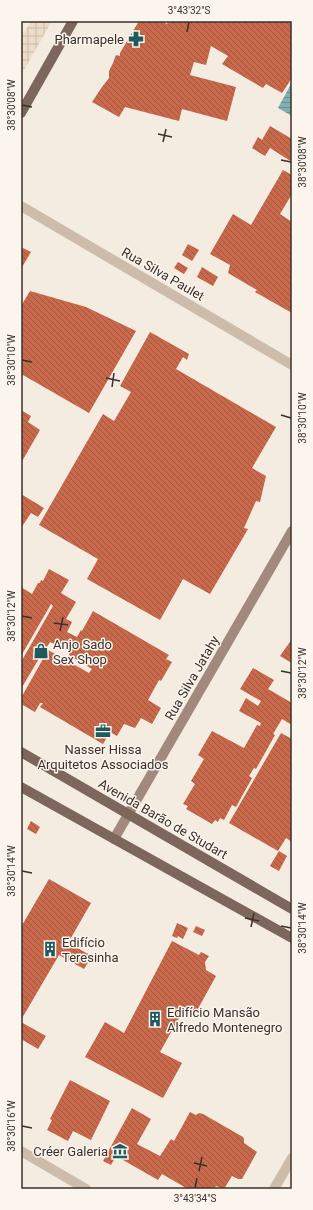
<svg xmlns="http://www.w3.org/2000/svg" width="313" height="1210" font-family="Roboto,sans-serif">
<defs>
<pattern id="plaza-grid" width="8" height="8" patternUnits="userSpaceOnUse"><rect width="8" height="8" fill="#ecdcc8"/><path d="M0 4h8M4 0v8" fill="none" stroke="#cbbdac"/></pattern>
<pattern id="water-rules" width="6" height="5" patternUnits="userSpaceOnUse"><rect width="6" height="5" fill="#7fb0b2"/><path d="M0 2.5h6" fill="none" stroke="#699091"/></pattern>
<pattern id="building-back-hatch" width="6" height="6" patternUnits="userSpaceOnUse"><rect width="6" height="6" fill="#c8694b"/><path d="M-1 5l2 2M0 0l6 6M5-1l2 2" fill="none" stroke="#a4573f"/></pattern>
</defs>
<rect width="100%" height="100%" fill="#f4ebe1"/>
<path fill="url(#plaza-grid)" d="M32,21H52L21,75V36Z"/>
<path fill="url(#water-rules)" d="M292,82V116L278,108Z"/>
<path fill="url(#building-back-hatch)" d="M139,21H162L167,24L169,21H292V78L282,93L266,84L263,88L222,64L228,56L211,46L206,65L194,62L190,75L236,87L227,121L182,109L179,121L125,107L119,117L92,102L102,87L109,78V71L113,63L116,55L120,56V53Z
M270,126L292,139V162L270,148L265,156L252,148L258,137L262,140Z
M283,170L292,175V194L280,214L292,222V313L255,292L257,290L228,273L230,265L210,254L233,214L251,225Z
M188,244L199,250L192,261L182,255Z
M21,247L31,252L21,269Z
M178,262L188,268L184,274L174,268Z
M202,267L218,277L213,286L197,277Z
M30,291L86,307L136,331L89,413L23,375L21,379V306Z
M150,332L189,354L187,360L183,357L176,369L276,427L252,468L266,476L260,502L256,501L244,528L248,529L210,594L183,579L160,620L87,579L98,559L39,525L103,414L114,421L131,392L120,386Z
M21,410L31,416L28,422L40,430L21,463Z
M21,494L44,508L38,517L31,513L21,528Z
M49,569L69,580L61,593L76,602L66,619L72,622L67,632L77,637L81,630L82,631L93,611L169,655L166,659L172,662L161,681L159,680L148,700L161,708L152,724L141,718L135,728L124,724L117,736L110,732L103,744L40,707L43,703H40L35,712L21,704V698L48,650L89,673L92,669L69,655L70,652L50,642L45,650H44L21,689V662L53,606L51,604L21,656V587L32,594L38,583H40L41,580L43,581Z
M292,639V663L280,656Z
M253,668L274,680L268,689L292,703V725L282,719L273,734L275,735L256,769L254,768L249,776L252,778L236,807L232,805L224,820L220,818L218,822L215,820L212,824L186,809L188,806L183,804L195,784L191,781L204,759L198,755L212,731L244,748L257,725L260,726L261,723L239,711L246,698L258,706L261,701L240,689Z
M281,733L292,739V842L286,838L278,851L229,823Z
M31,821L40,827L36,834L27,829Z
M279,851L287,856L279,871L270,866Z
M49,879L91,903L68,943L92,956L84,969L59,955L21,1020V927Z
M177,923L188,928L183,939L178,936L177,938L172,936Z
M196,926L205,930L202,936L193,932Z
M172,941L199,955L201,952L209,956L205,962L206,970L216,976L194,1016L183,1011L160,1052L182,1063L163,1098L85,1057L105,1022L124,1033Z
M21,1022L46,1036L38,1049L21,1039Z
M70,1080L110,1101L91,1140L73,1131L68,1141L47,1130L52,1120L50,1119Z
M132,1108L151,1119L137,1144L160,1156L171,1139L174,1141L190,1112L196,1115L199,1113L203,1114L243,1137L244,1139V1143L257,1152L242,1179H238L232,1176L224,1189L216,1186L214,1189H188L162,1174L158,1180L116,1156L111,1165L103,1161Z"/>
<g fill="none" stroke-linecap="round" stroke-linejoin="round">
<path stroke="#cdbbac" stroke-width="10" d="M21,206L292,365
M21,1151L86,1189
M274,1189L292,1158"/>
<path stroke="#a18a7d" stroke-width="10" d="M114,839L292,531"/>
<path stroke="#7d675c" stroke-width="10" d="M21,113L73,21
M21,752L292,909
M21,787L292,938"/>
</g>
<path fill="none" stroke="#3b302b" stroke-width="1.5" d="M187,32L189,22M22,105L32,107M158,134L172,137M163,142L166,129M281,160L291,162M22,360L32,362M106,378L120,381M112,387L114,373M281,415L291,418M22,616L32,618M54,623L68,625M60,631L63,617M281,671L291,673M22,871L32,873M245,918L259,921M281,926L291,928M251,927L254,913M22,1126L32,1128M194,1163L207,1166M199,1171L202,1157M195,1188L197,1178"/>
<defs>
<g id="pharmacy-bare" transform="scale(1.2)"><path d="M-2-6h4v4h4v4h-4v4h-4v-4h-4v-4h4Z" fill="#1f5a5e" stroke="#fbf5ee" stroke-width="2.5" paint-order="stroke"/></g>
<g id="shop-bare" transform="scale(1.2)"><path d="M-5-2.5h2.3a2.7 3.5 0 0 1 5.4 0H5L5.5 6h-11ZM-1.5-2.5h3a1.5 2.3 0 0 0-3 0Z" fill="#1f5a5e" stroke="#fbf5ee" stroke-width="2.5" paint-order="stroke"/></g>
<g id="office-bare" transform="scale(1.2)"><path d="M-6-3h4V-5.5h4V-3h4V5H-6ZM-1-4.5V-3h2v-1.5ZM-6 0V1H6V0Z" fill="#1f5a5e" stroke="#fbf5ee" stroke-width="2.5" paint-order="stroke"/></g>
<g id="building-bare" transform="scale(1.2)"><path d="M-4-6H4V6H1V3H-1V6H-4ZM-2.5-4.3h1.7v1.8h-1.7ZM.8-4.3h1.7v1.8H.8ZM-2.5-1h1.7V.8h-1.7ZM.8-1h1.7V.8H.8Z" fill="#1f5a5e" stroke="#fbf5ee" stroke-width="2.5" paint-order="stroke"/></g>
<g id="museum-bare" transform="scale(1.2)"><path d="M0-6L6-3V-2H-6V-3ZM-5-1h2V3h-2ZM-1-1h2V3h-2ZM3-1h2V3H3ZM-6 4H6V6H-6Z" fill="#1f5a5e" stroke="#fbf5ee" stroke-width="2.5" paint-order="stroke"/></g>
</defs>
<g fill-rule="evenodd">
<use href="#pharmacy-bare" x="136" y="39"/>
<use href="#shop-bare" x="41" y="651"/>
<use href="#office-bare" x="103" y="731"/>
<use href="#building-bare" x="50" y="949"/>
<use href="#building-bare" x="155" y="1019"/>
<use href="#museum-bare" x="120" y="1151"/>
</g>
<g text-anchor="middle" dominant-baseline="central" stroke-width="3" stroke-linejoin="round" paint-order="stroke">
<g font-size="13" fill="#3b302b" stroke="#fbf5ee" text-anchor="start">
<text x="124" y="39" text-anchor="end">Pharmapele</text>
<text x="53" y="644">Anjo Sado<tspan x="53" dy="15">Sex Shop</tspan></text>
<text x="103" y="749" text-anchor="middle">Nasser Hissa<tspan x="103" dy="15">Arquitetos Associados</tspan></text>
<text x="62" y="942">Edifício<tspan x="62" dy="15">Teresinha</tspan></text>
<text x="167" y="1012">Edifício Mansão<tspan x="167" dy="15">Alfredo Montenegro</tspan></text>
<text x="108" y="1151" text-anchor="end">Créer Galeria</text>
</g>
<g font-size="13" fill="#3b302b" stroke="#fbf5ee">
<text transform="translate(163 274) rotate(30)">Rua Silva Paulet</text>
<text transform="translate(192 678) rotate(-60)">Rua Silva Jatahy</text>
<text transform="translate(163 819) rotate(30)">Avenida Barão de Studart</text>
</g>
</g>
<rect width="313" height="1210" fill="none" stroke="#fbf5ee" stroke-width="44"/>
<rect x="22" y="22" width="269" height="1166" fill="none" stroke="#3b302b" stroke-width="1.5"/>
<g font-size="10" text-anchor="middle" fill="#3b302b">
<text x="189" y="14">3°43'32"S</text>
<text transform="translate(11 105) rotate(-90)" y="4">38°30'08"W</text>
<text transform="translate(302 162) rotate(-90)" y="4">38°30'08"W</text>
<text transform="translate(11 360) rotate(-90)" y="4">38°30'10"W</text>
<text transform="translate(302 418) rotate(-90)" y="4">38°30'10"W</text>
<text transform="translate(11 616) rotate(-90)" y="4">38°30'12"W</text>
<text transform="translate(302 673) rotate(-90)" y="4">38°30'12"W</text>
<text transform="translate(11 871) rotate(-90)" y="4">38°30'14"W</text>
<text transform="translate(302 928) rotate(-90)" y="4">38°30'14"W</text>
<text transform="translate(11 1126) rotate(-90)" y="4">38°30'16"W</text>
<text x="195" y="1202">3°43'34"S</text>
</g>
</svg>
